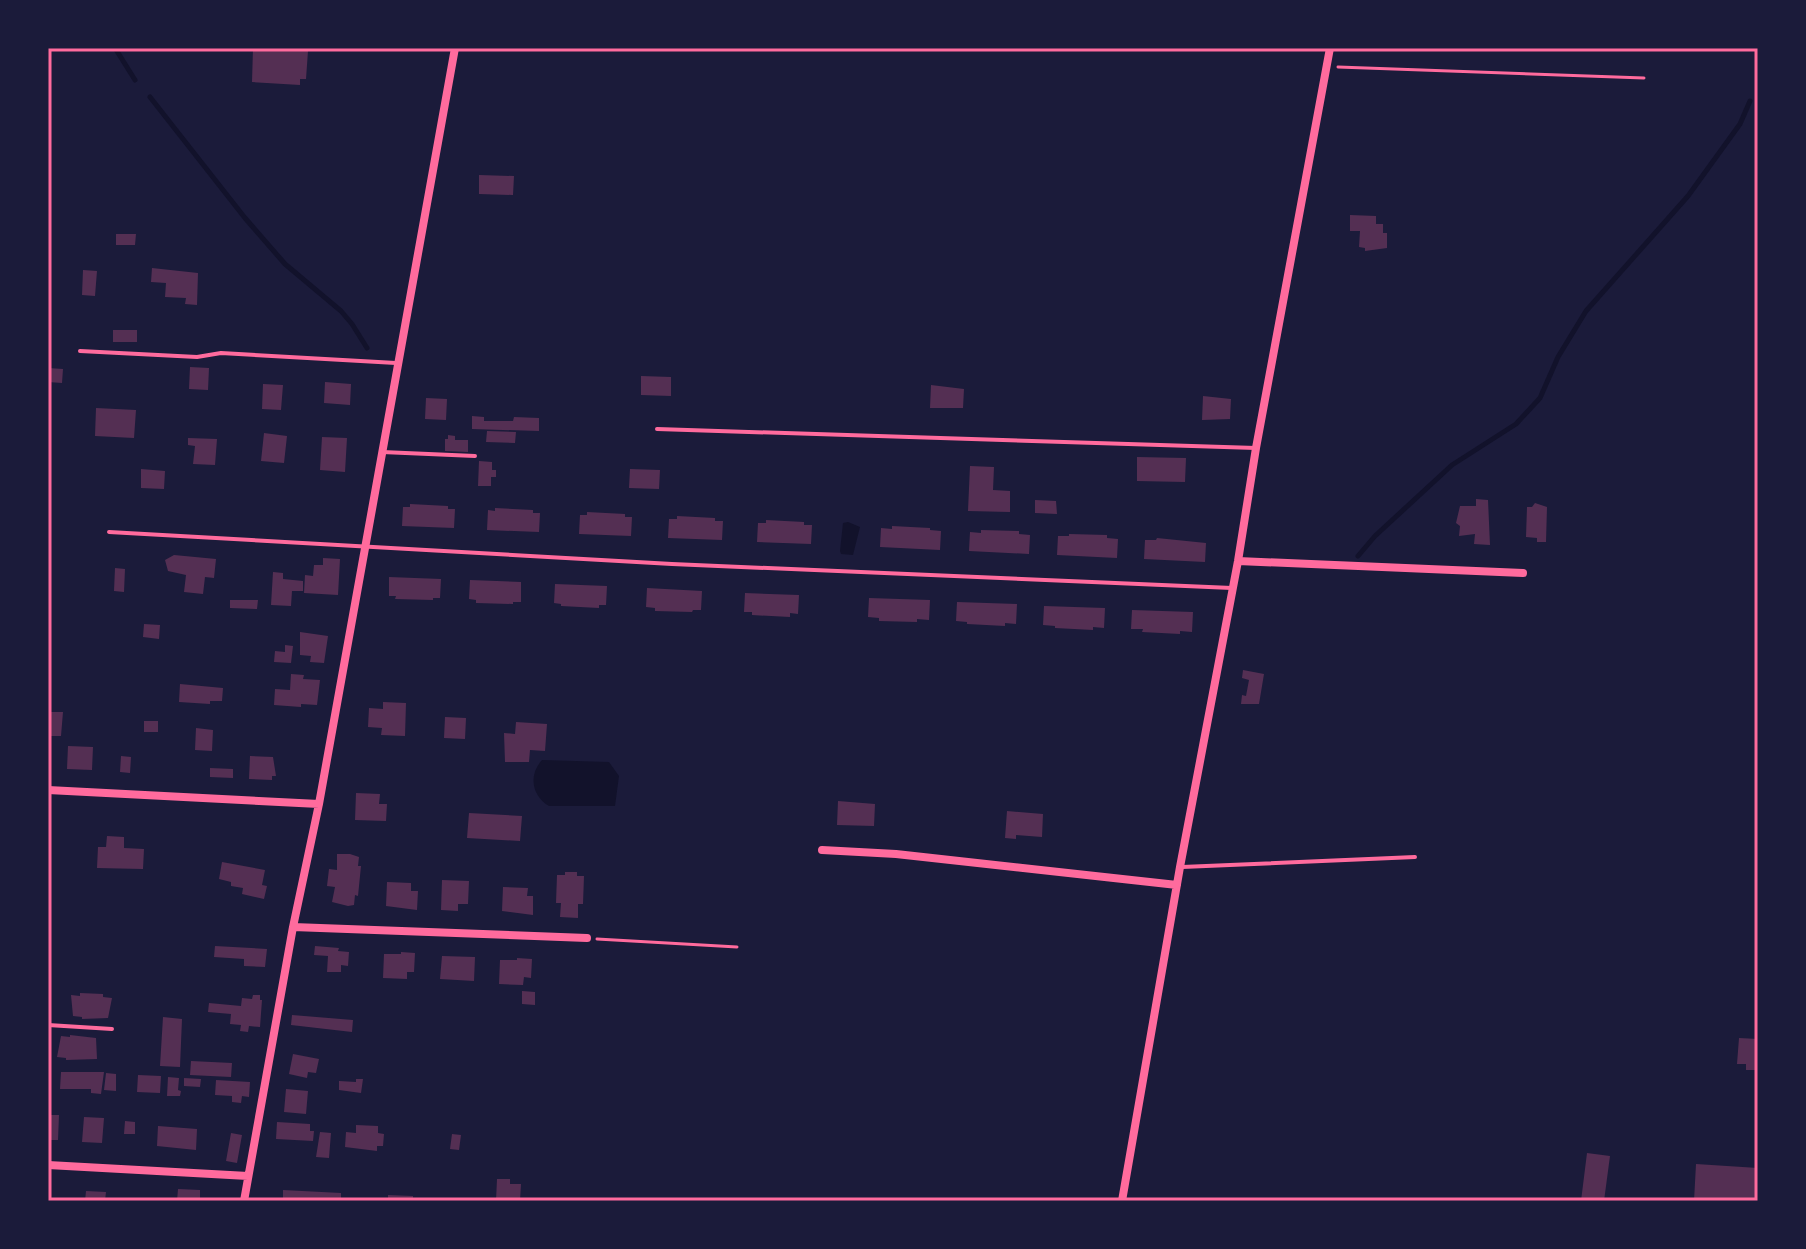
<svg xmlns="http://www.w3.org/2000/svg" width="1806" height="1249" font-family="Barlow,sans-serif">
<rect width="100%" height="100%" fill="#1b1b3a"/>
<path fill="#12122b" d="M848,522L860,527L853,555L841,554L840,551L843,523Z
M542,760L609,762L619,776L615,806H549C532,796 528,775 542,760Z"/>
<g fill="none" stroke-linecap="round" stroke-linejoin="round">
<path stroke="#12122b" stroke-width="5" d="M115,48L135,80
M150,97L245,218L285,264L341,311L352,324L367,348
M1358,556L1375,536L1452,465L1516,424L1540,398L1558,357L1586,311L1688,196L1740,124L1750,101"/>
</g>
<path fill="#542f53" d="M253,48L308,51L306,79H300V85L252,82Z
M479,175L514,176L513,195L479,194Z
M1350,215L1376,216V224H1383V233H1387V248L1365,251V248L1359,247L1360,231H1350Z
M116,234H136L135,245H116Z
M152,268L198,273L197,305L185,304L186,298L165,297L166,283L151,282Z
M83,270L97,271L95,296L82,295Z
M113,330H137V342H113Z
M190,367L209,368L208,390L189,389Z
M48,368L63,369L62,383L48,382Z
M641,376L671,377V396L641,395Z
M325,382L351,384L350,405L324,403Z
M263,384L283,385L281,410L262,409Z
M931,385L964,389L963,408H930Z
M1203,396L1231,399L1230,419L1202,420Z
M426,398L447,399L446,420L425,419Z
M96,408L136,410L134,438L95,436Z
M472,416L484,417V421H513L514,417L539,418V431L472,429Z
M487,431L516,432L515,443L486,442Z
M264,433L287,436L284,463L261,461Z
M448,435L455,436V440H468V452L445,451V439H448Z
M322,437L347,438L345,472L320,470Z
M188,438L217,439L215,465L193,464L195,446L188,445Z
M1137,457L1186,458L1185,482L1137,481Z
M479,461L492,462V470H496V477H491V486H478Z
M970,466L994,467L993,490L1010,491V512L968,511Z
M141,469L165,471L164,489L141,488Z
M630,469L660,470L659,489L629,488Z
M1476,499L1488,500L1490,545L1474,544L1475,534L1459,536L1460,526L1456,523L1460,506H1476Z
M1035,500L1056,501L1057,514L1035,513Z
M1535,503L1547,507L1546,542H1537V538L1526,537L1527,507H1532Z
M410,504L448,506V509H455L454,528L402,526L403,507H410Z
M495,508L533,510V513H540L539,532L487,530L488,510L495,511Z
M587,512L625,514V517H632L631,536L579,534L580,515H587Z
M677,516L715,518V521H723L722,540L668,538L669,519H677Z
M766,520L804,522V525H812L811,544L757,542L758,523H766Z
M892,526L930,528V530L941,531L940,550L880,547L881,528L892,529Z
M981,530L1019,531V534L1030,535L1029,554L969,551L970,532L981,533Z
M1069,534L1107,535V538L1118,539L1117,558L1057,555L1058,536H1069Z
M1157,538L1206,543L1205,562L1144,559L1145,540H1156Z
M174,555L216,559L214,578L205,577L203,594L184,592L186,575L168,571L165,560Z
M323,558L340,559L338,595L304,593L305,575L313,576L314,565H323Z
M115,568L125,569L124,592L114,591Z
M273,572L283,573V579L303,581V591H292L291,606L271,605Z
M389,577L441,579L440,598H433V600L395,599L396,596H389Z
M470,580L521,582V602H513V604L476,603V600L469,599Z
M555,584L607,586L606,605H599V608L561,606V604L554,603Z
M647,588L702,591L701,610H693L692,612L655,611V608L646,607Z
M745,593L799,595L798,614L790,613V617L752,615V612H744Z
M869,598L930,600L929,620L917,619V622L879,621V618L868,617Z
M230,600H258L257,609L230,608Z
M957,602L1017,604L1016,624L1005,623V626L967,624V622L956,621Z
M1044,606L1105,608L1104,628L1093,627V630L1055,628V626L1043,625Z
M1132,610L1193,612L1192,632L1180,631V634L1142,632L1143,629H1131Z
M144,624L160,625L159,639L143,637Z
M300,632L328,636L324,663L310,662L311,656L300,655Z
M285,645L293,646L291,663L274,662L275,651L285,652Z
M1243,670L1264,674L1259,704H1241L1242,695L1246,696L1249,680L1242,678Z
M291,674L304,675L303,679L320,680L317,705L301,704V707L274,705L275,689L290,690Z
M180,684L223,688L222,701H210V704L179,702Z
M383,702L406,703L405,736L381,735L382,728L368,727L369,708L383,709Z
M48,712H63L61,736H48Z
M445,717L466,718L465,739L444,738Z
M144,721H158V732H144Z
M516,722L547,724L545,751L530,750L529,762H505L504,733L515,734Z
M196,728L213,730L212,751L195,750Z
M68,746L93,747L92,770L67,769Z
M121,756L131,757L130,773L120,772Z
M250,756L273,757L276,776H272V780L249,779Z
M210,768L233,769V778L210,777Z
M356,793L380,794L379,804H387L386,821L355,820Z
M838,801L875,804L874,826L837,825Z
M1007,811L1043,814L1042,837L1016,835V839L1005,838Z
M469,813L522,816L520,841L467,838Z
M107,836L124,837V848L144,849L143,869L97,868L98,847H106Z
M337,854H350L359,857L358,866H361L358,896L355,895L354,905L348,906L332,902L335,887L327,886L329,869L337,870Z
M222,862L265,870L262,885L267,886L264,899L242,894L243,888L231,886V882L219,879Z
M565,872H577V876H584L583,904H578V918L560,917L561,903H556L557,875H565Z
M442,880L469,881L468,904H458V911L441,910Z
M387,882L411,883V891H418L417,910L386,906Z
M503,887L528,888L527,896H533V915L502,911Z
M215,946L267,949L265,967L244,966V959L214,957Z
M315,946L339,948L338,951L349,952L348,966L341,965V972H327L328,956L314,955Z
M401,952L415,953L414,972H407V979L383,978L384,954H401Z
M442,956L475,957L474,981L440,979Z
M517,958L532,959L531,978L524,977L523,985L499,984L500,960H517Z
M522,991L535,992V1005L522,1004Z
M80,993L103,994V997L112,998L108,1018L82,1019V1017L73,1016L71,995L80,996Z
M253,995H260V1000H262L260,1027L249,1026L248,1032L240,1031L241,1025L230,1024L231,1014L208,1012L209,1003L241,1006L242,998L252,999Z
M292,1015L353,1020L352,1032L291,1025Z
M163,1017L182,1019L180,1067L160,1066Z
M70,1035L96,1038L97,1059L66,1060V1058L57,1057L61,1036L70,1037Z
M1739,1038L1758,1039V1070H1746V1064H1737Z
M293,1054L319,1059L316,1073L308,1072L307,1078L289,1074Z
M191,1061L232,1063L231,1077L190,1075Z
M61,1072H104L101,1094L91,1093V1089H60Z
M106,1073L116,1074V1091L104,1090Z
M138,1075L161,1076L160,1093L137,1092Z
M168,1077L179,1078L178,1090L181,1091L180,1096H167Z
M184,1078L201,1079L200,1087L184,1086Z
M356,1079H363L361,1093L339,1090V1081L356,1082Z
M216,1080L250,1082L249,1097L242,1096L241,1103L232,1102V1096L215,1095Z
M286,1089L308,1091L306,1114L284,1112Z
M48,1115H59L58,1140H48Z
M84,1117L104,1118L102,1143L82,1142Z
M125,1121L135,1122V1134H124Z
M277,1122L310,1124V1131H314L313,1141L276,1139Z
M356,1125L378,1126V1133L384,1134L383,1146H377V1151L345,1147L346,1132L356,1133Z
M158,1126L197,1129L196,1150L157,1146Z
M320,1132L331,1133L329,1158L316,1157Z
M231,1133L242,1135L237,1163L226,1161Z
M452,1134L461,1135L459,1150L450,1149Z
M1587,1153L1610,1156L1604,1201H1581Z
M1696,1164L1758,1168V1201H1694Z
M497,1179H510V1184H521L520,1201H496Z
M178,1189L200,1190V1201H177Z
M283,1190L341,1193V1201H283Z
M86,1191L106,1192L105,1201H85Z
M388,1195L413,1196V1201H381V1198H388Z"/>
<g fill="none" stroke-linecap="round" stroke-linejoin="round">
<path stroke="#ff6b9d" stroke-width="3" d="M1338,67L1644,78
M597,939L737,947"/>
<path stroke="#ff6b9d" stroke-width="4" d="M80,351L197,357L221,353L396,363
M657,429L1256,448
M382,452L475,456
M109,532L672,564L1232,588
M1182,867L1415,857
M48,1025L112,1029"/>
<path stroke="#ff6b9d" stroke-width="8" d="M1238,561L1523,573
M48,790L319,804
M822,850L896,854L1177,885
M293,927L587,938
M48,1165L248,1176
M244,1201L293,927L319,804L455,48
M1122,1201L1180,867L1238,561L1256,448L1330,48"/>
</g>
<rect width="1806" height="1249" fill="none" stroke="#1b1b3a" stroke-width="100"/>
<rect x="50" y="50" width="1706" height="1149" fill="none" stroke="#ff6b9d" stroke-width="3"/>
</svg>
